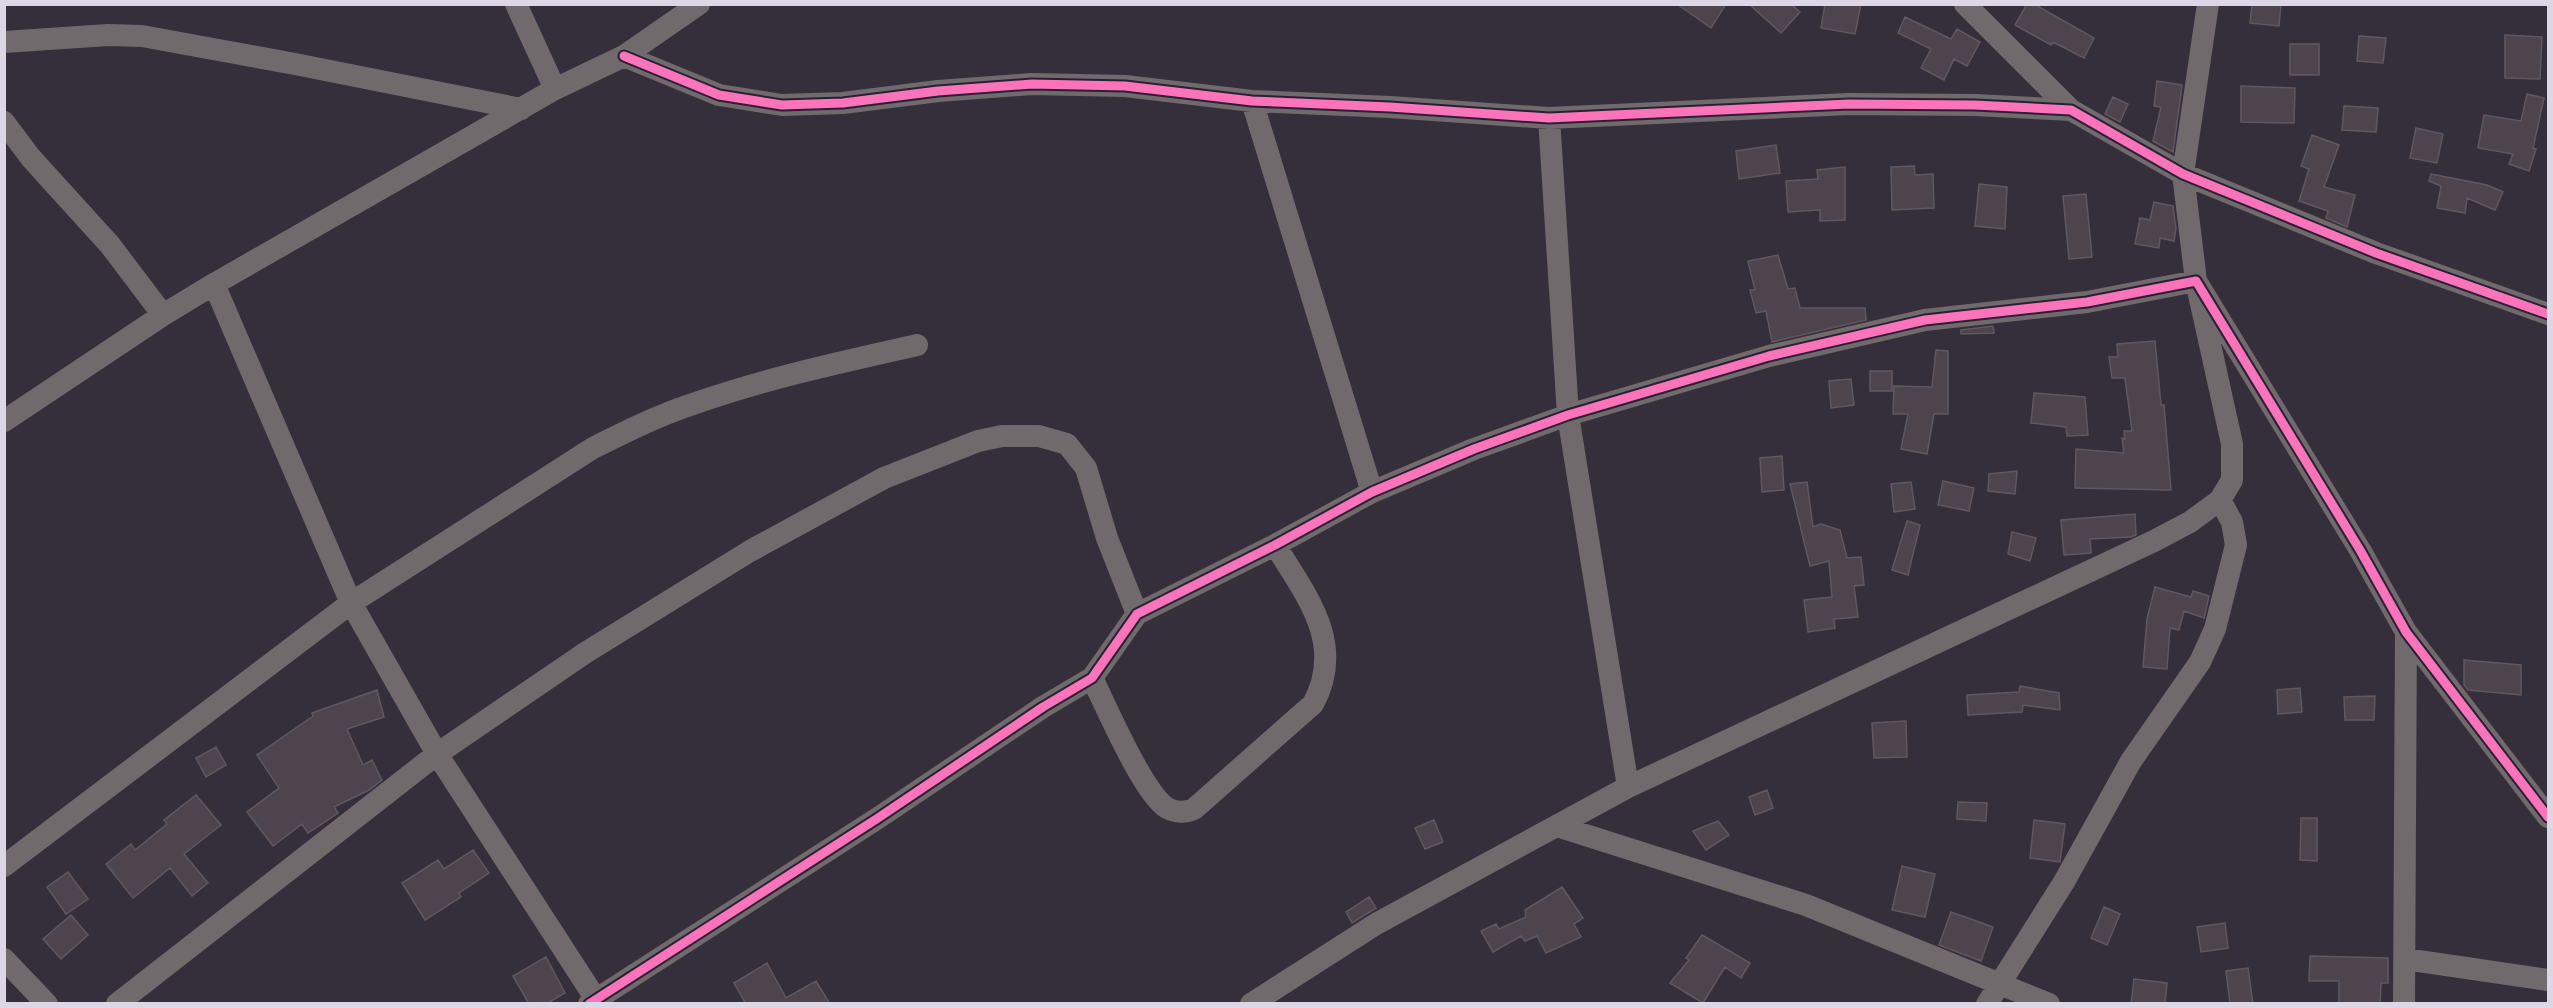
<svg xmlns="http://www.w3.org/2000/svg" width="2553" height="1008" font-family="'PT Sans',sans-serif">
<rect width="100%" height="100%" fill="#352f3b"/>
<path fill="#4d444d" stroke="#605861" stroke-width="1.5" d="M1677,4H1726L1711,28Z
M1749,4H1791L1800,12L1781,33Z
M1825,4H1861L1855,34L1821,28Z
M2027,4H2034L2094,38L2084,58L2053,42L2051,45L2015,25Z
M2252,4H2281L2279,26L2250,23Z
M1905,17L1951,39L1957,29L1980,42L1967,66L1954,59L1944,80L1921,68L1931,49L1898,33Z
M2505,35L2542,37L2540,79L2505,78Z
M2359,36L2386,38L2383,63L2357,61Z
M2290,44H2319V75H2290Z
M2157,81L2182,85L2173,152L2153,141L2161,107L2154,106Z
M2241,86L2295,88L2294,123L2241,122Z
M2527,94L2544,98L2533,148L2536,149L2529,171L2509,164L2513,154L2478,148L2484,115L2521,121Z
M2113,97L2128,104L2120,122L2105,114Z
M2344,106L2378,108L2376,132L2342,130Z
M2416,128L2443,134L2437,163L2410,158Z
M2312,135L2339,145L2324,187L2355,195L2347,227L2326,218L2328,211L2299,201L2309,169L2301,166Z
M1776,145L1780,173L1739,179L1736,151Z
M1914,166L1915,175L1933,174L1934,208L1892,210L1891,167Z
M1845,167V220L1820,221V210L1788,212L1786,181L1818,179L1817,170Z
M2431,174L2487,185L2503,192L2495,210L2467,198L2465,213L2437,208L2441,186L2429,181Z
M1979,184L2007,187L2005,229L1975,226Z
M2086,194L2092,257L2069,259L2063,196Z
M2154,202L2173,206L2176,229L2174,241L2160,238L2159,248L2135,244L2140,218L2150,220Z
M1778,255L1788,289L1795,288L1800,308H1865L1866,320L1772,342L1766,311L1756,313L1750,290H1755L1748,261Z
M1993,326L1994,333L1961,334V330Z
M2155,341L2161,405H2164L2171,490L2075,488L2076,449L2124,453L2122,438L2125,439L2124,431H2132L2125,378H2112L2109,357H2118L2117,344Z
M1936,350L1948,351V414H1934L1927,454L1901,449L1908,414H1893L1894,386L1932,387Z
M1870,371H1892V391H1870Z
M1851,379L1854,405L1831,408L1829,381Z
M2034,393L2085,397L2088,435L2067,436L2066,427L2031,423Z
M1782,456L1784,490L1762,492L1760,458Z
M2017,471L2015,494L1988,491L1989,474Z
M1943,481L1974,488L1969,511L1938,505Z
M1807,482L1813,527L1821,524L1840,530L1847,558L1861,557L1864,585L1854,586L1858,617L1834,619L1835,628L1808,632L1804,600L1832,597L1829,561L1810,566L1790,484Z
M1911,482L1915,509L1894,512L1891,484Z
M2135,514L2136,535L2131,537L2090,539L2091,553L2064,555L2061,520Z
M1907,521L1920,525L1908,575L1892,570Z
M2012,532L2036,538L2030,561L2008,554Z
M2155,587L2191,597L2193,591L2209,596L2204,618L2184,611L2179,630L2170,628L2167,669L2143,667L2147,619Z
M2464,660L2521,665V695L2468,690L2464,685Z
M2020,686L2059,693L2060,710L2023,705L2022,712L1968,715L1967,695L2019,692Z
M2300,688L2302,712L2278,714L2277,690Z
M377,690L384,717L347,729L363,765L372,760L382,780L369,790L334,807L338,813L308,833L302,824L273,846L247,812L279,788L257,755L313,716L312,713Z
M2375,696L2374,720H2345L2344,697Z
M1906,721L1907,757L1874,758L1872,723Z
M216,747L226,765L206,777L196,758Z
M1767,790L1773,808L1755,815L1749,797Z
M196,795L221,825L184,854L208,883L192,896L170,868L133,898L106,864L131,844L135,850L167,824L164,820Z
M1958,802L1987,803L1986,821L1957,819Z
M2301,818H2317V861L2300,860Z
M1434,820L1443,842L1425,849L1415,828Z
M2034,820L2065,824L2060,862L2030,858Z
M1718,821L1729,835L1706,850L1693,831Z
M473,850L489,873L459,893L461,897L425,920L402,883L438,860L444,869Z
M1902,866L1935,874L1925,917L1892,910Z
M68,872L88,899L66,914L47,887Z
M1562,887L1583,918L1574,924L1581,937L1546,953L1537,936L1525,941L1521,936L1493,952L1481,931L1496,924L1499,929L1526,917L1525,910Z
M1369,897L1376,908L1352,923L1346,912Z
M2104,907L2120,914L2107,945L2091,938Z
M1951,912L1993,927L1981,961L1939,945Z
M71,915L88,935L61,959L43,939Z
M2225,923L2228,948L2201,952L2197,927Z
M1702,935L1750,963L1741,978L1725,967L1703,1003L1670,983L1689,960L1686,958Z
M2310,956L2388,958V983H2381L2380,1004H2339V981H2309Z
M546,957L565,993L546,1004H529L513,976Z
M767,963L786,998L816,981L830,1004H746L734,983Z
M2248,968L2253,1004H2230L2226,971Z
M2134,979L2167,983L2165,1004H2131Z"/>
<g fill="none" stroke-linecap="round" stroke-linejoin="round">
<path stroke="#716a6d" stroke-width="22" d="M516,4L555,89
M1965,4L2071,110
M4,42L108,35L142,36L295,64L521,109
M624,56L719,95L782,105L843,103L938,91L1032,84L1125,86L1252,101L1390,107L1549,118L1849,104L1975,105L2071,110L2183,174L2376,253L2548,314
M1252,101L1372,492
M1549,118L1568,415L1628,787
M4,122L31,158L110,245L163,315
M214,284L351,603L437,754L599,1004
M4,421L163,315L214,284L555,89L624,56L699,4
M1092,678C1106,706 1143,793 1167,808C1176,813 1184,813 1194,809L1313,704C1346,644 1306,595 1275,545
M1557,826L1806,905L2049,1004
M4,866L351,603L593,448C625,432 657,416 690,405C763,379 841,362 917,345
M4,959L47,1004
M2405,959L2548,980
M117,1004L437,754L585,653L750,551L884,478L978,441L1002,436H1039L1067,444L1086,468L1107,538L1137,614
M589,1004L878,818L1043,707L1092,678L1137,614L1275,545L1372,492L1474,449L1568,415L1769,356L1925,320L2087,302L2196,281L2360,550L2406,632L2548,817
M1251,1004L1376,924L1628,787L2154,541L2190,522L2220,500L2232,480V444L2196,281L2183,174L2208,4
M1987,1004L2064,882L2131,761L2200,662L2215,629L2236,545L2232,522L2220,500
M2404,1004L2406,632"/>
<g stroke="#2a2035" stroke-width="13">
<path id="cycleway" d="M624,56L719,95L782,105L843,103L938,91L1032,84L1125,86L1252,101L1390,107L1549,118L1849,104L1975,105L2071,110L2183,174L2376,253L2548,314
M589,1004L878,818L1043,707L1092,678L1137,614L1275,545L1372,492L1474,449L1568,415L1769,356L1925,320L2087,302L2196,281L2360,550L2406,632L2548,817"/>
</g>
<use href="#cycleway" stroke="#fb73b8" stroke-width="9"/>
</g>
<rect width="2553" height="1008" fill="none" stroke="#ddd7e5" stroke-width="12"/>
</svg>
